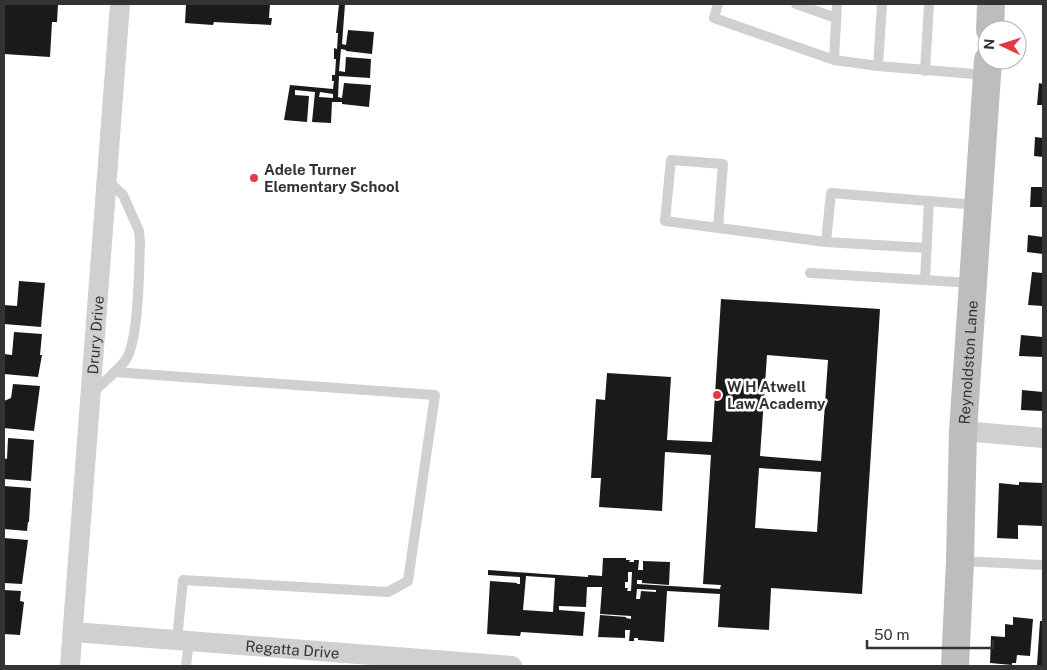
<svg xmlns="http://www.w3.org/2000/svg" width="1047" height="670" font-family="'Public Sans',sans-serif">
<rect width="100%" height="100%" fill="#fff"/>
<path fill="#1a1a1a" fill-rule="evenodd" d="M4,4H58L57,22H52L50,57L4,54Z
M186,4H270L269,18H272L271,25L214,22L213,25L185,23Z
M339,4H345L342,44L346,45L348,30L374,32L372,54L346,51V50L341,49L339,71L345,72L346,57L371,59L370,78L339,76L338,97L342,98L344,83L371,85L369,107L342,104V102H332L331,123L312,122L315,92L295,90V95L309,96L307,122L284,120L290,85L333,89L334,81H332V75H335L336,59H334V48L337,49L338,33H336ZM320,92L333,94V98L319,97Z
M1039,83L1043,84V105H1037Z
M1035,137L1043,138V157L1034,156Z
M1031,187H1043V207H1030Z
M1028,235L1043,237V254L1027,252Z
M1032,272L1043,273V306L1028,305Z
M19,281L45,283L41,327L4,324V305L17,306Z
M721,299L880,309L862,594L771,588L769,630L718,627L720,594L667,591L664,642L638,640V638H634V641H629L630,630H625V638L598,637L600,615L626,617V618L631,619V616L600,614L602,587H587L586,607L559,606V610L585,612L583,636L521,632L520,636L487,634L490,581L517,583V584H520V577L488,575V570L588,577V575L602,576L603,558H626V560H630L629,562H634V560H639L638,570H643V561L670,562L669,585L642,583V580H637V584L720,589L721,585L703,584L711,455L665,452L662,511L599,507L601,478H591L596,399L605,400L607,373L671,377L667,440L712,442ZM767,355L828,360L821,461L760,456ZM759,468L821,472L817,532L755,528ZM628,572H632L631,591H627L628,588H625V582H628ZM526,576L555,578L553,612L523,610ZM637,589L656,590V592L641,591L640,599H636Z
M14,332L42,334L40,355H42L38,377L4,374V354L12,355Z
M1021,335L1043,337V357L1019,356Z
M13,384L40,386L34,431L4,428V401L11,398Z
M1022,390L1043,392V411L1021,410Z
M8,438L34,440L31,481L4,479V458L7,459Z
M1019,482L1043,483V526L1018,525V539L997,538L999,483L1019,485Z
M4,486L31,488L29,522H28L27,531L4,529Z
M4,538L28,540L22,584L4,583Z
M4,590L21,591L20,601L24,602L20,635L4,634Z
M1013,617L1033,619L1030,656L1017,655L1016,663H1012V665L990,663L991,636L1005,637V624L1013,625Z
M1040,621H1043V665H1037Z"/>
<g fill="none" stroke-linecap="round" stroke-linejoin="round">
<path stroke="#d0d0d0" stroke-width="10" d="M718,4L714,18L834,60L878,66L986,75
M796,4L836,18
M834,60L837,4
M878,66L882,4
M925,71L929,4
M718,228L723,164L671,160L665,221L826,242
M927,248L826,242L831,193L977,205
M810,273L972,283
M925,280L929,201
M114,372L435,395L408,581L388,592L183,580L177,639
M92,393C103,383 116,372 125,361C139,343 139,268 140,242L139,231L123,195L108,181
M961,561L1043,565
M186,666L189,641"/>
<g stroke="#d0d0d0" stroke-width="20">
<path d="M963,431L1043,438"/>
<path id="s1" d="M73,632L512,666"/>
<path id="s2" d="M70,666L120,4"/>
</g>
<g stroke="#bdbdbd" stroke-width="28">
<path d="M990,30L991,4"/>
<path id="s3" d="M955,666L960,561L963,431L988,60"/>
</g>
</g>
<g fill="#e63946" stroke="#fff" stroke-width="2">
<circle cx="254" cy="178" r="5"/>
<circle cx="717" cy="395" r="5"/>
</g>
<g text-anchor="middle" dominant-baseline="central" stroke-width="5" stroke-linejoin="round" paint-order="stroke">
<g font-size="15" font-weight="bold" fill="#333" stroke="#fff" text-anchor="start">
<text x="264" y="169">Adele Turner<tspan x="264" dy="17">Elementary School</tspan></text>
<text x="727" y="386">W H Atwell<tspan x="727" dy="17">Law Academy</tspan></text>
</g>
<g font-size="15" fill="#333" stroke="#fff">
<text stroke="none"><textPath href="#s2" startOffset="332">Drury Drive</textPath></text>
<text stroke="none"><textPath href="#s3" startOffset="304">Reynoldston Lane</textPath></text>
<text stroke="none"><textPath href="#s1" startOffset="220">Regatta Drive</textPath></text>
</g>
</g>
<rect width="1047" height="670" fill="none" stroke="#333333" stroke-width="10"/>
<g transform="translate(1002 45) rotate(274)"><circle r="24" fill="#ffffff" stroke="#adadad"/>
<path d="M0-4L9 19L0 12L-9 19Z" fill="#e63946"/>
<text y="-8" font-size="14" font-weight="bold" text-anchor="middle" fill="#333333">N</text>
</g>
<path d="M867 640v8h126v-8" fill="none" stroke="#333333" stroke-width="2.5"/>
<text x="874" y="640" font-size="15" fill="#333333" stroke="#ffffff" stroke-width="4" paint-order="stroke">50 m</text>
</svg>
